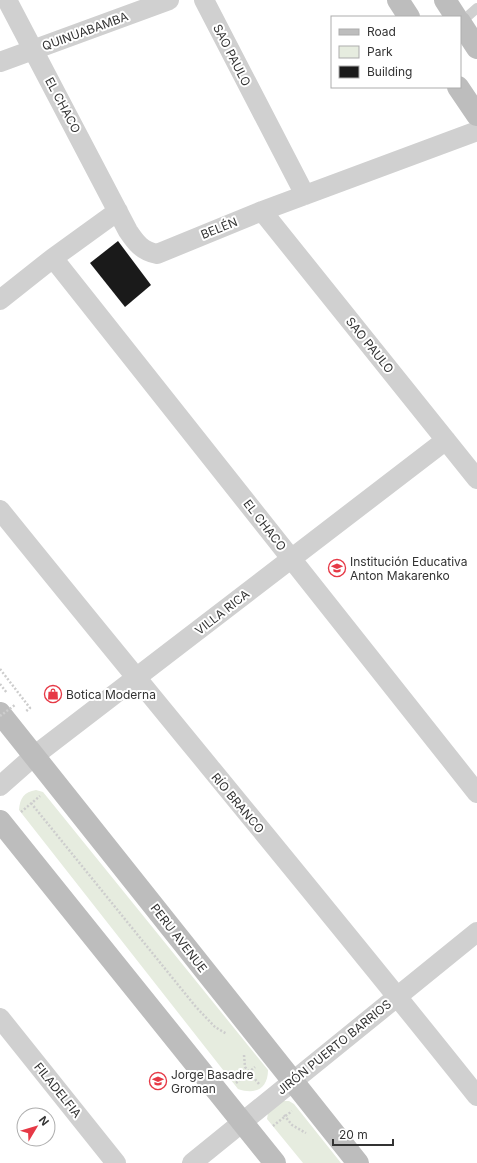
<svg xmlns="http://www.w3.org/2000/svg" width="477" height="1163" font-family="Inter,sans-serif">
<rect width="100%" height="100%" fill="#fff"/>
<path fill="#e6ecdf" d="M36,790L43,792L268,1070C268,1089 255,1095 238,1089L19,810C20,798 24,792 36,790Z
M281,1101H289L294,1104L341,1163H303L267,1119L268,1113Z"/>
<path fill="#1a1a1a" d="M118,241L151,285L125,307L90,263Z"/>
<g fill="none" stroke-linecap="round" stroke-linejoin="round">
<path stroke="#cdcdcd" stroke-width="2.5" stroke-dasharray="2 2" stroke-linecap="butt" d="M0,669L30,708L25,712
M0,684L7,693
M31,803L196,1007L215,1027L227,1034
M21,812L40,796
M244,1055L245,1067L259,1084
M236,1083L255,1067
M284,1115L292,1125L306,1133
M273,1126L292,1111"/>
<path stroke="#d0d0d0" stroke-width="10" d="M460,23L477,8"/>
<path stroke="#d0d0d0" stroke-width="20" d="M7,0L128,231C136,243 142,251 157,254L262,211L477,131
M204,0L305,195
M0,62L169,0
M262,211L477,479
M53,258L477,793
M0,300L53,258L118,211
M0,510C158,706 320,899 477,1096
M0,786L34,756L446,440
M0,1018L116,1163
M192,1163L477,932"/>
<path stroke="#bdbdbd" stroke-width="22" d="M398,0L409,17
M445,0L456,17
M460,22L477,48
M458,87L477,115
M0,713L358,1163
M0,821L275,1163"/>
<path stroke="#cdcdcd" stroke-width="2.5" stroke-dasharray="2 2" stroke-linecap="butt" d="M0,716L15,705"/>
</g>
<defs>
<g id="school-ring" transform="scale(0.9)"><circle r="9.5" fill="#fff" stroke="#e63946" stroke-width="1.5"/><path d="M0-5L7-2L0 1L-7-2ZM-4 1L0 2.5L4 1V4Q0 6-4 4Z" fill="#e63946"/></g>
<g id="shop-ring" transform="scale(0.9)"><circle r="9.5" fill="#fff" stroke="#e63946" stroke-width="1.5"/><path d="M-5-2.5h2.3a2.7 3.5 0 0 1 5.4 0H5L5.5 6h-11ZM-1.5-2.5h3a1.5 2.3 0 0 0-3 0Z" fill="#e63946"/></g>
</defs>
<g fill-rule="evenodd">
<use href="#school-ring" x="337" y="568"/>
<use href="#shop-ring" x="53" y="694"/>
<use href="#school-ring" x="158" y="1081"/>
</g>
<g text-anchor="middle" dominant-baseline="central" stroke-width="4" stroke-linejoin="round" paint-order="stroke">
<g font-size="12" fill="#333" stroke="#fff">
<text transform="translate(85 31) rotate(-20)">QUINUABAMBA</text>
<text transform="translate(232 55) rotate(63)">SAO PAULO</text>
<text transform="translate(63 105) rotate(62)">EL CHACO</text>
<text transform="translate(219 228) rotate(-22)">BELÉN</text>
<text transform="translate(370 345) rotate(51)">SAO PAULO</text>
<text transform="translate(265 525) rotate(52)">EL CHACO</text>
<text transform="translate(222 612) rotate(-38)">VILLA RICA</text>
<text transform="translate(238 803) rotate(50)">RÍO BRANCO</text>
<text transform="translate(179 938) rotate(52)">PERU AVENUE</text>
<text transform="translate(334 1047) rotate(-39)">JIRÓN PUERTO BARRIOS</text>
<text transform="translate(58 1090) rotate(51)">FILADELFIA</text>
</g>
<g font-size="12" fill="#333" stroke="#fff" text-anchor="start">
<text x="350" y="561">Institución Educativa<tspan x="350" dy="14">Anton Makarenko</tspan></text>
<text x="66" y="694">Botica Moderna</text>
<text x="171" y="1074">Jorge Basadre<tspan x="171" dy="14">Groman</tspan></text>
</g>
</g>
<rect x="331" y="16" width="130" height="72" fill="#ffffff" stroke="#adadad"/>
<rect x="339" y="29" width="20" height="6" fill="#bdbdbd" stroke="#adadad"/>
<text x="367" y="36" font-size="12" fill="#333333">Road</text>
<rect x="339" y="46" width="20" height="12" fill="#e6ecdf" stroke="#adadad"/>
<text x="367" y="56" font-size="12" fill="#333333">Park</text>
<rect x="339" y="66" width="20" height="12" fill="#1a1a1a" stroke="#adadad"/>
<text x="367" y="76" font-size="12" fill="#333333">Building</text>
<g transform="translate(36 1127) rotate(52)"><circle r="19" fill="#ffffff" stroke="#adadad"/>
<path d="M0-3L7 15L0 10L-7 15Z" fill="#e63946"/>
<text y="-6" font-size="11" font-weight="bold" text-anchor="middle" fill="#333333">N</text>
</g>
<path d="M333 1139v6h60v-6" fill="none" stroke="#333333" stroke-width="2"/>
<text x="339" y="1139" font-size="12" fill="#333333" stroke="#ffffff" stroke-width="3" paint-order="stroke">20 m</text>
</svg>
